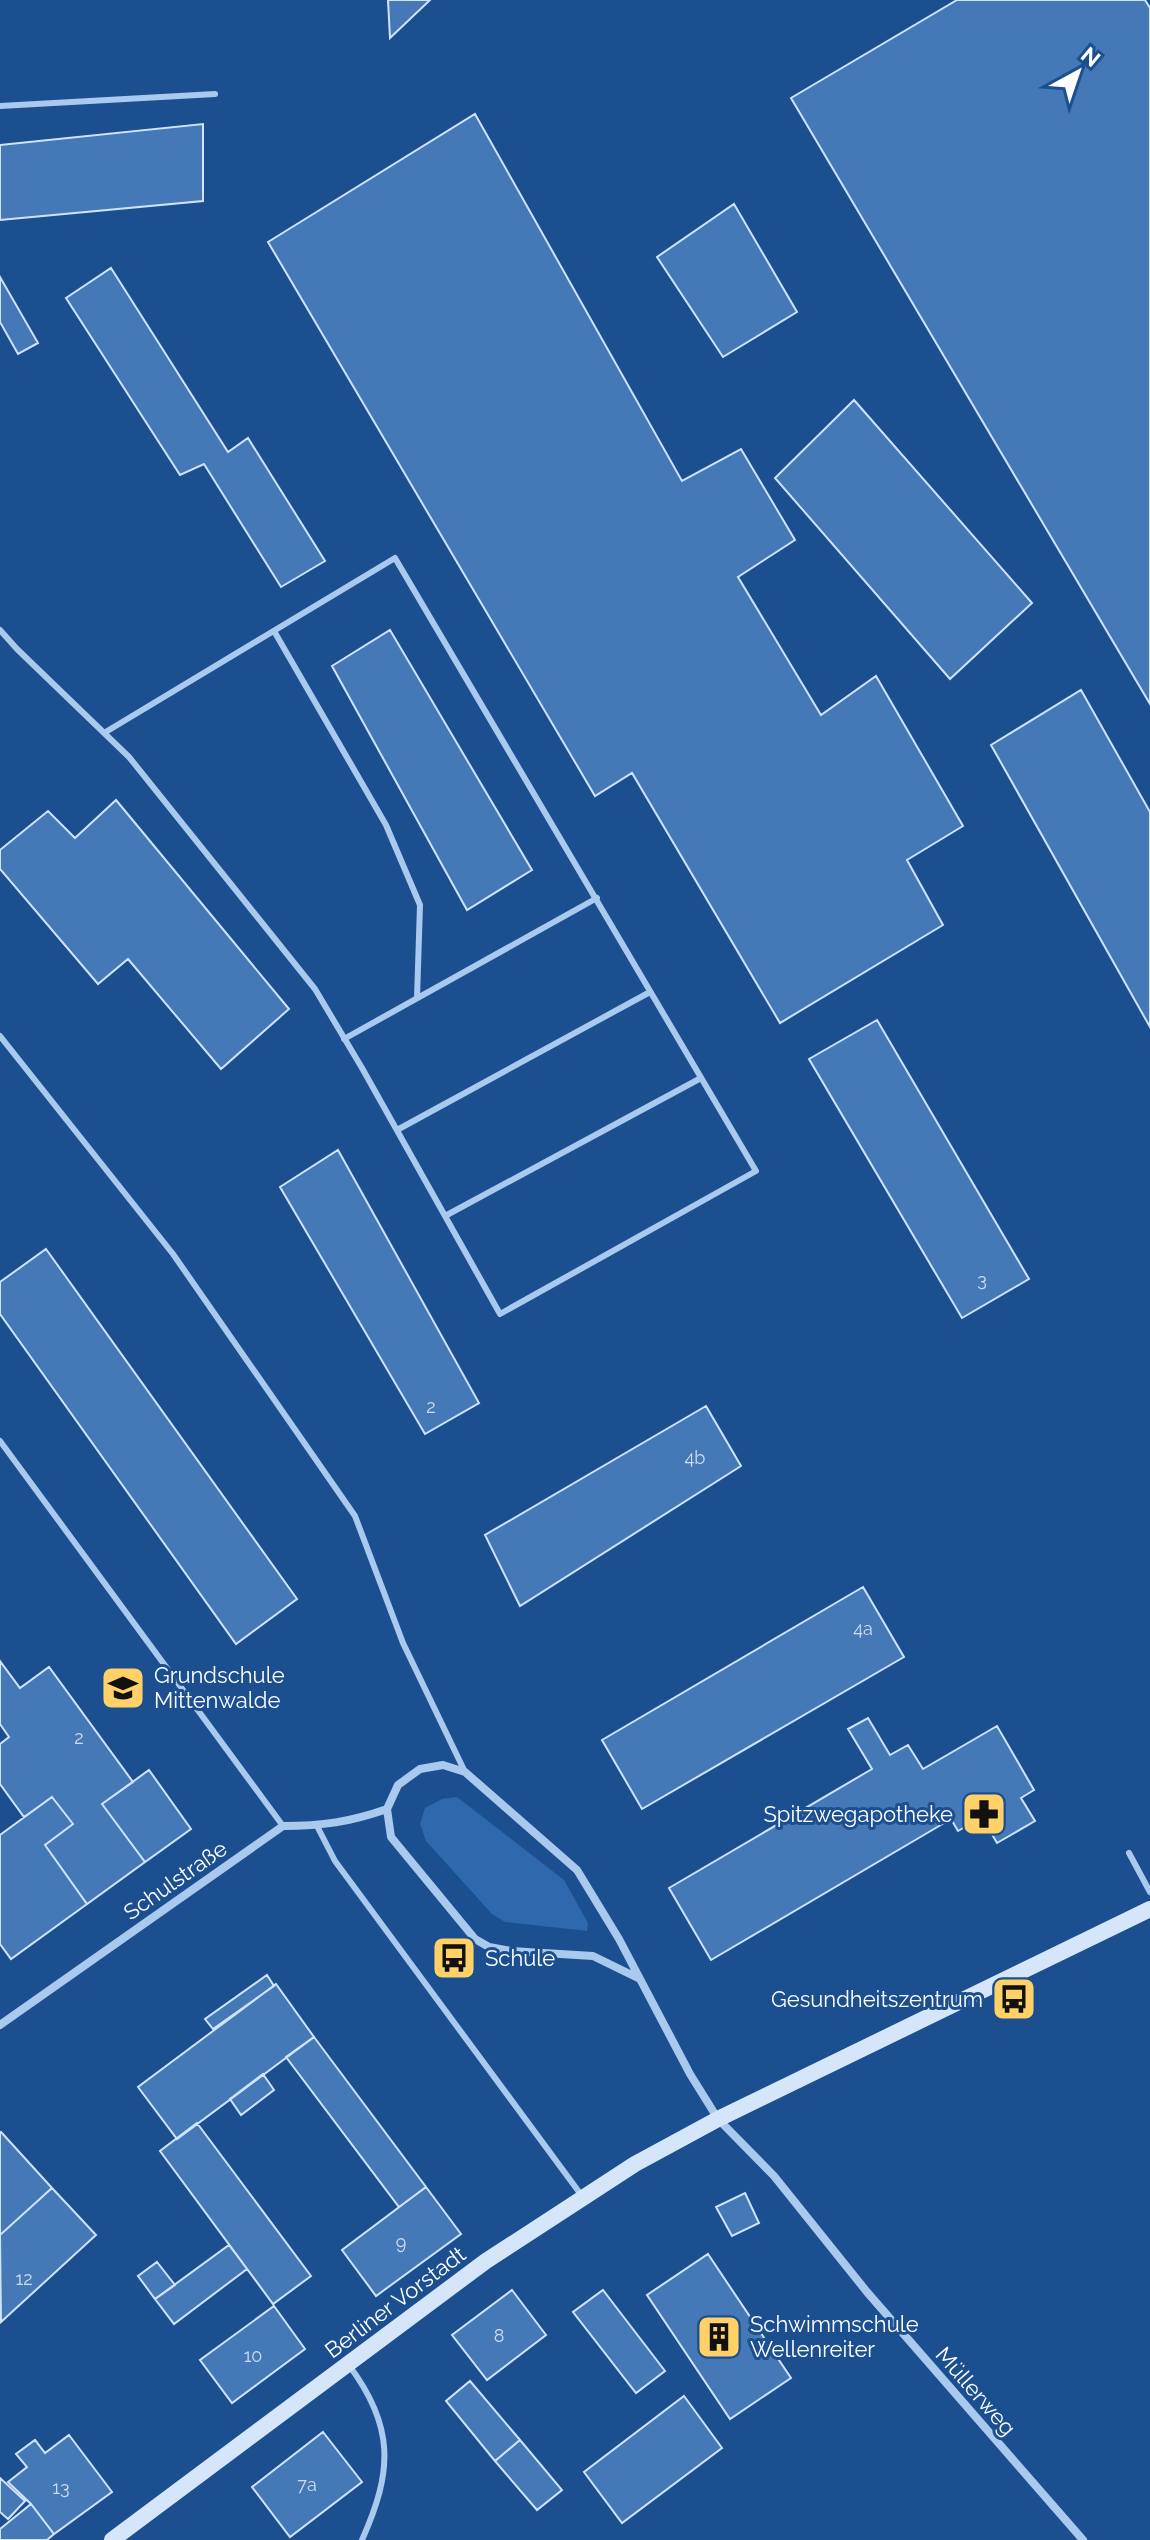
<svg xmlns="http://www.w3.org/2000/svg" width="1150" height="2540" font-family="Raleway,sans-serif">
<rect width="100%" height="100%" fill="#1b4f8f"/>
<path fill="#2e69ad" d="M457,1797L564,1880L588,1923L587,1931L505,1922L492,1914L426,1841L420,1824L425,1808L442,1799Z"/>
<path fill="#4478b7" stroke="#cfe3fa" stroke-width="2" d="M388,0H430L390,38Z
M957,0H1145L1150,8V704L791,98Z
M475,114L682,481L741,449L795,540L738,577L821,715L876,676L963,826L907,860L943,925L780,1023L632,773L595,796L268,242Z
M203,124V201L0,220V145Z
M734,204L797,312L723,357L657,257Z
M111,268L228,452L248,438L325,561L281,587L204,464L180,475L66,298Z
M0,277L38,343L18,354L0,322Z
M854,400L1032,603L950,679L775,478Z
M390,630L532,870L467,910L332,666Z
M1081,690L1150,812V1027L991,745Z
M116,800L289,1009L221,1069L128,959L98,984L0,869V850L48,811L75,838Z
M877,1020L1029,1279L962,1318L809,1059Z
M338,1150L479,1403L425,1434L280,1187Z
M46,1249L297,1599L236,1644L0,1314V1282Z
M706,1406L741,1466L520,1606L485,1535Z
M863,1587L904,1657L642,1809L602,1740Z
M0,1661L20,1688L49,1667L133,1782L102,1804L145,1862L87,1904L45,1845L73,1824L52,1797L24,1817L0,1784V1744L9,1737L0,1724Z
M868,1718L890,1755L908,1745L923,1769L997,1726L1034,1790L1021,1798L1035,1821L997,1843L982,1817L958,1831L951,1819L711,1960L669,1888L872,1769L848,1729Z
M149,1770L191,1829L145,1862L102,1804Z
M52,1797L73,1824L45,1845L87,1904L11,1959L0,1944V1835Z
M267,1975L274,1986L213,2029L205,2019Z
M276,1984L314,2037L177,2139L138,2087Z
M314,2037L426,2187L399,2207L286,2057Z
M263,2074L274,2090L241,2115L230,2099Z
M197,2123L311,2276L273,2304L160,2151Z
M1,2132L52,2188L0,2235V2133Z
M426,2187L461,2234L376,2296L342,2250Z
M52,2188L96,2235L1,2322L0,2235Z
M745,2193L759,2223L732,2236L716,2207Z
M229,2245L247,2269L174,2324L155,2299Z
M708,2254L791,2378L730,2419L647,2295Z
M157,2262L175,2285L155,2299L138,2276Z
M512,2290L546,2335L487,2380L452,2335Z
M603,2290L665,2371L636,2393L573,2312Z
M274,2306L305,2349L232,2403L200,2360Z
M470,2381L520,2440L495,2461L446,2401Z
M684,2396L722,2448L622,2523L584,2472Z
M323,2432L362,2482L290,2537L252,2487Z
M69,2435L112,2492L54,2534L31,2504L8,2482L27,2467L16,2454L35,2440L45,2453Z
M520,2440L562,2490L537,2510L495,2461Z
M0,2478L25,2501L8,2519L0,2512Z
M31,2504L54,2534L47,2540H0V2529Z"/>
<g fill="none" stroke-linecap="round" stroke-linejoin="round">
<path stroke="#a9c9ee" stroke-width="6" d="M0,106L215,94
M0,630L17,649L129,757L315,989L362,1068L500,1314L756,1171L395,558L104,733
M274,631L386,825L420,905L417,998
M0,1036L173,1254L355,1516L403,1643L465,1772
M344,1039L597,898
M397,1130L650,992
M445,1216L701,1078
M0,1441L283,1826
M317,1826L335,1861L582,2196
M1129,1853L1150,1892
M348,2364C395,2426 393,2471 362,2540"/>
<path stroke="#a9c9ee" stroke-width="8" d="M640,1979L593,1956L511,1951L489,1947L475,1939L391,1837L387,1809L398,1785L420,1769L443,1765L465,1772L577,1870L619,1939L690,2074L718,2119L774,2176L867,2292L1083,2540
M0,2025L283,1826C322,1826 350,1822 387,1809"/>
<path stroke="#d6e6fa" stroke-width="16" d="M112,2540L486,2261L635,2164L718,2119L1150,1909"/>
</g>
<defs>
<g id="school-square" transform="scale(2.3)"><rect x="-9" y="-9" width="18" height="18" rx="4" fill="#ffd166" stroke="#1b4f8f"/><path d="M0-5L7-2L0 1L-7-2ZM-4 1L0 2.5L4 1V4Q0 6-4 4Z" fill="#111"/></g>
<g id="pharmacy-square" transform="scale(2.3)"><rect x="-9" y="-9" width="18" height="18" rx="4" fill="#ffd166" stroke="#1b4f8f"/><path d="M-2-6h4v4h4v4h-4v4h-4v-4h-4v-4h4Z" fill="#111"/></g>
<g id="bus-square" transform="scale(2.3)"><rect x="-9" y="-9" width="18" height="18" rx="4" fill="#ffd166" stroke="#1b4f8f"/><path d="M-5-6H5V4H4V6H2V4H-2V6H-4V4H-5ZM-3.5-4V0h7V-4ZM-3.5 1.2v1.5H-2V1.2ZM2 1.2v1.5H3.5V1.2Z" fill="#111"/></g>
<g id="building-square" transform="scale(2.3)"><rect x="-9" y="-9" width="18" height="18" rx="4" fill="#ffd166" stroke="#1b4f8f"/><path d="M-4-6H4V6H1V3H-1V6H-4ZM-2.5-4.3h1.7v1.8h-1.7ZM.8-4.3h1.7v1.8H.8ZM-2.5-1h1.7V.8h-1.7ZM.8-1h1.7V.8H.8Z" fill="#111"/></g>
</defs>
<g fill-rule="evenodd">
<use href="#school-square" x="123" y="1688"/>
<use href="#pharmacy-square" x="984" y="1814"/>
<use href="#bus-square" x="454" y="1958"/>
<use href="#bus-square" x="1014" y="1999"/>
<use href="#building-square" x="719" y="2337"/>
</g>
<g text-anchor="middle" dominant-baseline="central" stroke-width="6" stroke-linejoin="round" paint-order="stroke">
<g font-size="18" fill="#d0dded">
<text x="982" y="1279">3</text>
<text x="431" y="1406">2</text>
<text x="695" y="1457">4b</text>
<text x="863" y="1628">4a</text>
<text x="79" y="1737">2</text>
<text x="401" y="2242">9</text>
<text x="24" y="2278">12</text>
<text x="499" y="2335">8</text>
<text x="253" y="2355">10</text>
<text x="307" y="2484">7a</text>
<text x="61" y="2487">13</text>
</g>
<g font-size="22" fill="#fff" stroke="#1b4f8f" text-anchor="start">
<text x="154" y="1675">Grundschule<tspan x="154" dy="25">Mittenwalde</tspan></text>
<text x="953" y="1814" text-anchor="end">Spitzwegapotheke</text>
<text x="485" y="1958">Schule</text>
<text x="983" y="1999" text-anchor="end">Gesundheitszentrum</text>
<text x="750" y="2324">Schwimmschule<tspan x="750" dy="25">Wellenreiter</tspan></text>
</g>
<g font-size="22" fill="#fff" stroke="#1b4f8f">
<text transform="translate(175 1880) rotate(-35)">Schulstraße</text>
<text transform="translate(395 2302) rotate(-37)">Berliner Vorstadt</text>
<text transform="translate(976 2391) rotate(49)">Müllerweg</text>
</g>
</g>
<g transform="translate(1078 72) rotate(40)" stroke="#1b4f8f" stroke-width="6" paint-order="stroke">
<path d="M0-6L14 30L0 20L-14 30Z" fill="#ffffff"/>
<text y="-12" font-size="22" font-weight="bold" text-anchor="middle" fill="#ffffff">N</text>
</g>
</svg>
